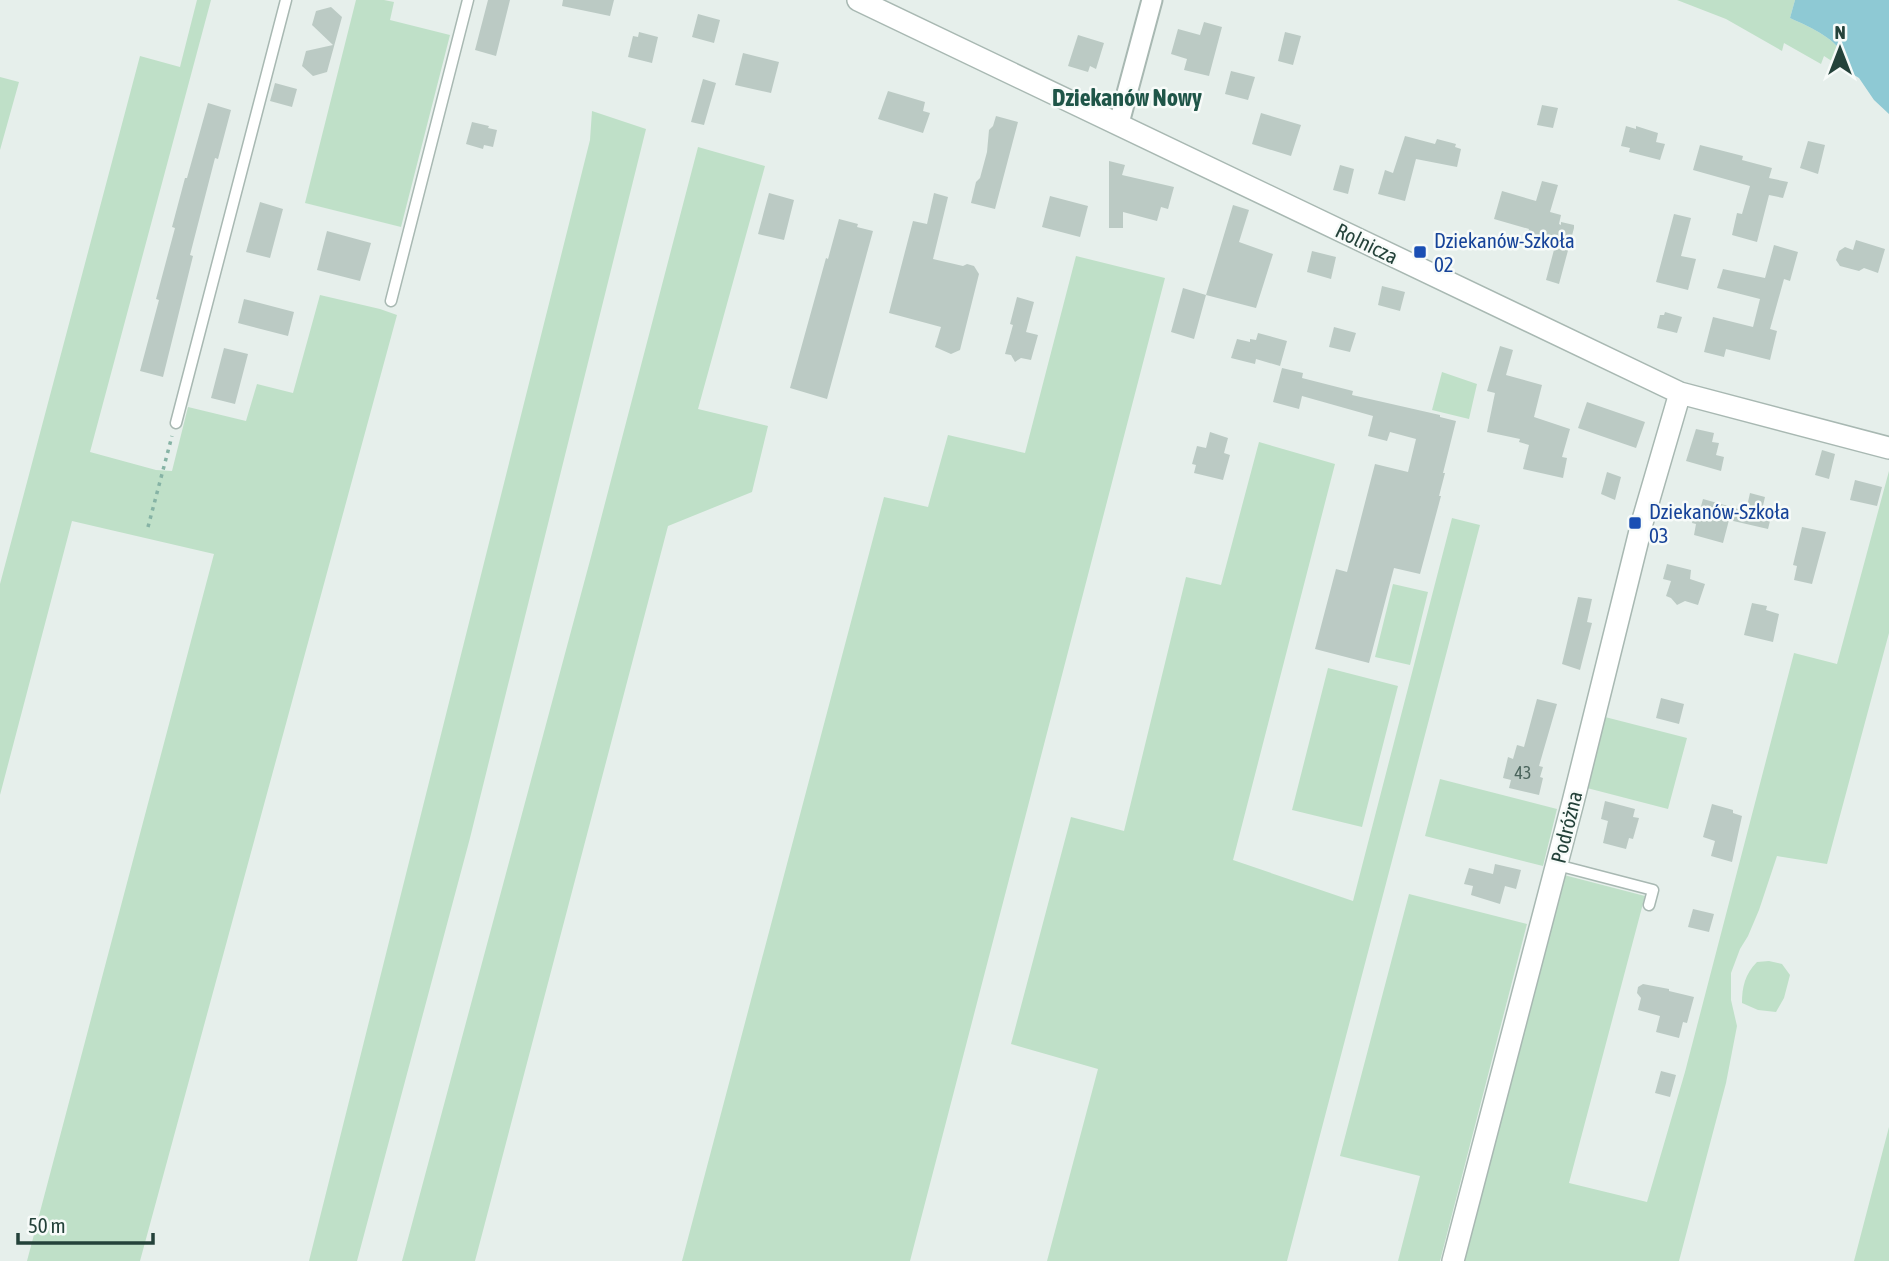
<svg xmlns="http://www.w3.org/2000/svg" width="1889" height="1261" font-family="'Asap Condensed',sans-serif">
<rect width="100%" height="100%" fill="#e6efeb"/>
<path fill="#bfe0c8" d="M197,0H211L90,452L156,470L172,471L188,407L246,421L257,384L293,393L320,295L380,309L397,315L140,1261H27L214,554L72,521L0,795V584L140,56L180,67Z
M356,0H384L394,2L390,20L450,35L401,227L305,203Z
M1677,0H1795L1790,18C1805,25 1837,38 1842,55C1843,59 1842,63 1841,67L1824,56L1821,64L1784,43L1782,51L1726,19Z
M0,77L19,82L0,150Z
M592,111L646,129L470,838L357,1261H309L590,140Z
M698,147L765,166L698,409L768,426L752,492L668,526L475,1261H402L592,553Z
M1076,256L1165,278L910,1261H682L884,497L928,507L948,435L1025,453Z
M1442,372L1477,384L1469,419L1432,410Z
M1259,442L1335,464L1233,860L1353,901L1452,518L1480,525L1287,1261H1047L1098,1069L1011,1044L1071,817L1124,831L1186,577L1221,585Z
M1889,471V633L1827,864L1777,856L1759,910L1748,936L1740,949L1731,973V1000L1737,1026L1726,1083L1679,1261H1464L1564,875L1645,896L1569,1183L1647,1202L1685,1072L1794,653L1837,664Z
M1393,584L1428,592L1410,665L1375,657Z
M1328,668L1398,686L1362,827L1292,810Z
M1605,717L1687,738L1668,809L1587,788Z
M1440,779L1557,809L1543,866L1425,836Z
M1409,894L1527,924L1440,1261H1398L1420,1176L1340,1156Z
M1769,961L1782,964L1790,975L1784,998L1776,1012L1758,1010L1742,1003C1742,987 1745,974 1757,962Z
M1889,1127V1261H1854Z"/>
<path fill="#8ec9d4" d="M1795,0H1889V114L1874,100L1859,78L1841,67C1842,63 1843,59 1842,55C1837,38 1805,25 1790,18Z"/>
<path fill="#bbcac4" d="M488,0H510L496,56L475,50Z
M563,0H614L610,16L562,6Z
M331,7L342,17L327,72L313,76L302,66L306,51L333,45L312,25L316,11Z
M698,14L720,20L714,43L692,37Z
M1204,22L1222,27L1209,76L1184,70L1187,59L1171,54L1178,29L1200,35Z
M639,32L658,37L652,63L628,57L633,36L638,37Z
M1285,32L1301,36L1293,65L1278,61Z
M1078,35L1104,43L1096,69L1090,66L1088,72L1068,66Z
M743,53L779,62L771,93L735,85Z
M1231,71L1255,77L1248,100L1225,94Z
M703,79L716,83L704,125L691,122Z
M275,83L297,89L292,107L270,101Z
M888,91L925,102L923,111L930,113L923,133L878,119Z
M208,103L231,110L218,159L215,158L190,255L193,256L163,377L140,371L159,300L156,299L175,228L172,227L185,178H187Z
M1542,105L1558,108L1553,128L1537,125Z
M1261,113L1301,125L1291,156L1252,144Z
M996,116L1018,122L995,209L971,203L976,182L980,178L987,152L989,130L993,126Z
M472,122L489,126L488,128L497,130L493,147L484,145L483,149L466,144Z
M1626,126L1636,129V126L1658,133L1656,142L1665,144L1660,160L1629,152L1630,148L1621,146Z
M1405,136L1435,144L1437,139L1456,144L1455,147L1461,149L1457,167L1416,159L1405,201L1378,194L1385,170L1393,173Z
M1808,141L1825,145L1818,174L1800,168Z
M1700,145L1743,156L1742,160L1772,168L1769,178L1788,182L1783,198L1769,195L1757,242L1732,235L1737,213L1742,214L1750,186L1693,170Z
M1109,161L1125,165L1122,175L1174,187L1168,209L1161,207L1157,221L1123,212V228H1109Z
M1340,165L1354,169L1348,194L1333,190Z
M1542,181L1558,185L1550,212L1561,215L1559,224L1561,225V222L1574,225V228L1559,284L1546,280L1555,246L1526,240L1529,229L1494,219L1502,191L1536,201Z
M769,193L794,200L784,240L758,234Z
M934,193L948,197L933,259L963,266L967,264L974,266L979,274L960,350L951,354L935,347L941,327L889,313L913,221L927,224Z
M1050,196L1088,206L1080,237L1042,227Z
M260,202L283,209L270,258L246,252Z
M1233,205L1249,210L1239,242L1273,254L1256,308L1206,295Z
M1674,214L1691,218L1681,256L1696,259L1688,290L1656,282Z
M839,219L858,224L857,227L873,231L827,399L790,388L826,258L828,259Z
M327,231L371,243L360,281L317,270Z
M1856,240L1885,249L1878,273L1864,268L1859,271L1840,266L1836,260L1839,251L1845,247L1853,250Z
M1774,245L1798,252L1790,281L1784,279L1770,329L1777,331L1770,360L1726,349L1724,357L1704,352L1713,317L1753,327L1760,299L1717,288L1723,269L1765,278Z
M1312,251L1336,257L1331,279L1307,272Z
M1382,286L1405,292L1400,311L1378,305Z
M1183,288L1206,295L1194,339L1171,332Z
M1017,297L1034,302L1026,332L1038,335L1031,360L1021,358L1015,362L1011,355L1005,354L1013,325L1010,324Z
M244,299L294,312L288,336L238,323Z
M1665,312L1682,317L1677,333L1657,328L1660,315H1664Z
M1334,327L1356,333L1350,352L1329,347Z
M1258,333L1287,341L1280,366L1256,359L1255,364L1231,358L1237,339L1250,342V339L1256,340Z
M1500,346L1513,350L1506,375L1542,385L1534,417L1570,429L1562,457L1567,458L1563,478L1523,469L1529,445L1519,442L1520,439L1487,432L1495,393L1487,391Z
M224,348L248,354L235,404L211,398Z
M1282,368L1303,373L1302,378L1353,391L1352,395L1440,415V417L1456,421L1443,473H1445L1439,496H1441L1420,574L1394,568L1369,663L1315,649L1336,569L1347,572L1375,464L1408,472L1416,439L1390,432L1387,441L1368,436L1373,416L1302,396L1299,409L1273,402Z
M1587,402L1645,422L1636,448L1578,428Z
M1696,429L1714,433L1712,442L1719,443L1716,455L1724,457L1721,471L1686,461Z
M1210,432L1228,438L1224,453L1230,455L1223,480L1194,473L1196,465L1192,464L1197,446L1206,448Z
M1822,450L1835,454L1829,479L1815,475Z
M1607,472L1621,477L1615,500L1601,494Z
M1855,480L1882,487L1877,506L1850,500Z
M1750,493L1765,497L1762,510H1765L1763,515L1771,517L1768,529L1729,520L1723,543L1694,535L1696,524L1692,523L1695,509L1700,510L1703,499L1746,511Z
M1802,527L1826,532L1812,584L1794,580L1797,566L1793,565Z
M1667,564L1691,570L1690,579L1705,584L1698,605L1685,601L1677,605L1671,598L1666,596L1671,581L1663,579Z
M1578,597L1592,599L1587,622L1592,623L1580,670L1562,664Z
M1752,603L1767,606L1766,610L1779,614L1773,642L1744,635Z
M1661,698L1684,704L1679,724L1656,718Z
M1537,699L1557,704L1539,766L1543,767L1540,777L1543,778L1539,795L1509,788L1511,780L1503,778L1508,757L1513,759L1517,745L1524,747Z
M1605,801L1635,809L1633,817L1639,818L1633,839L1629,838L1626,849L1603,843L1608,821L1601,819Z
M1712,804L1733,810V813L1742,816L1732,862L1711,856L1715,841L1703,837Z
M1495,864L1521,870L1516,889L1505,886L1500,904L1471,895L1473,886L1464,884L1469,868L1493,874Z
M1693,909L1714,914L1709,932L1688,927Z
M1643,984L1669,989V991L1694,997L1687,1023L1683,1022L1679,1038L1656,1032L1660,1016L1638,1010L1641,998L1637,993L1638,987Z
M1661,1071L1676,1075L1670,1097L1655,1093Z"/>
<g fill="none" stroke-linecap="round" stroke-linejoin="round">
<g stroke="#a8b8b2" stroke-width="13">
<path id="service" d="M391,301L468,0
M176,423L286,0
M1557,865L1653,890L1649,905"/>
</g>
<g stroke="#a8b8b2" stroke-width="23">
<path id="minor" d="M1119,123L1152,0"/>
</g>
<g stroke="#a8b8b2" stroke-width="24">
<path id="tertiary" d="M858,0L1680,393L1889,448
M1453,1261L1573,802L1642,523L1680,393"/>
</g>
<path stroke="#86b3a5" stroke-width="3.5" stroke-dasharray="3.5 5" stroke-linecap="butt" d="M148,527L172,436"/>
<use href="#service" stroke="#fff" stroke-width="10"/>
<use href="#minor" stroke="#fff" stroke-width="19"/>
<use href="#tertiary" stroke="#fff" stroke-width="21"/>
</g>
<g fill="#1a4fb4" stroke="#f7fbf9" stroke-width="2.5">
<rect x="1413" y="245" width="14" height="14" rx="3.5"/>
<rect x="1628" y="516" width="14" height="14" rx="3.5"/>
</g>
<g text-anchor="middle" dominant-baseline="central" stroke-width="5" stroke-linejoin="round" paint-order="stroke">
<g font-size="18" fill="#4a645c">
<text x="1523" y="772">43</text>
</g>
<g font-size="21" fill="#164399" stroke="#f7fbf9" text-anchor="start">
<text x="1434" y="240">Dziekanów-Szkoła<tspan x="1434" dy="24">02</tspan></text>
<text x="1649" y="511">Dziekanów-Szkoła<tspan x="1649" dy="24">03</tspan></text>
</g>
<g font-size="21" fill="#24423a" stroke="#f7fbf9">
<text transform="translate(1367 243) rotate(26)">Rolnicza</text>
<text transform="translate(1566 827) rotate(-76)">Podróżna</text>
</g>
<g font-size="24" font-weight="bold" fill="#1f5548" stroke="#f7fbf9">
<text x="1127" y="97">Dziekanów Nowy</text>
</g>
</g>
<g transform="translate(1840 49)" stroke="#f7fbf9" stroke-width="5" paint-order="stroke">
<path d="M0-5L12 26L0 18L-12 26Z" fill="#24423a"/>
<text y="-10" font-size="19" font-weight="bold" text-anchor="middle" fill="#24423a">N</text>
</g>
<path d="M18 1233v10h135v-10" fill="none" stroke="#24423a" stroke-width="3.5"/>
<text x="28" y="1233" font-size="21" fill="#24423a" stroke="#f7fbf9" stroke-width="5" paint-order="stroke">50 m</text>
</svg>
